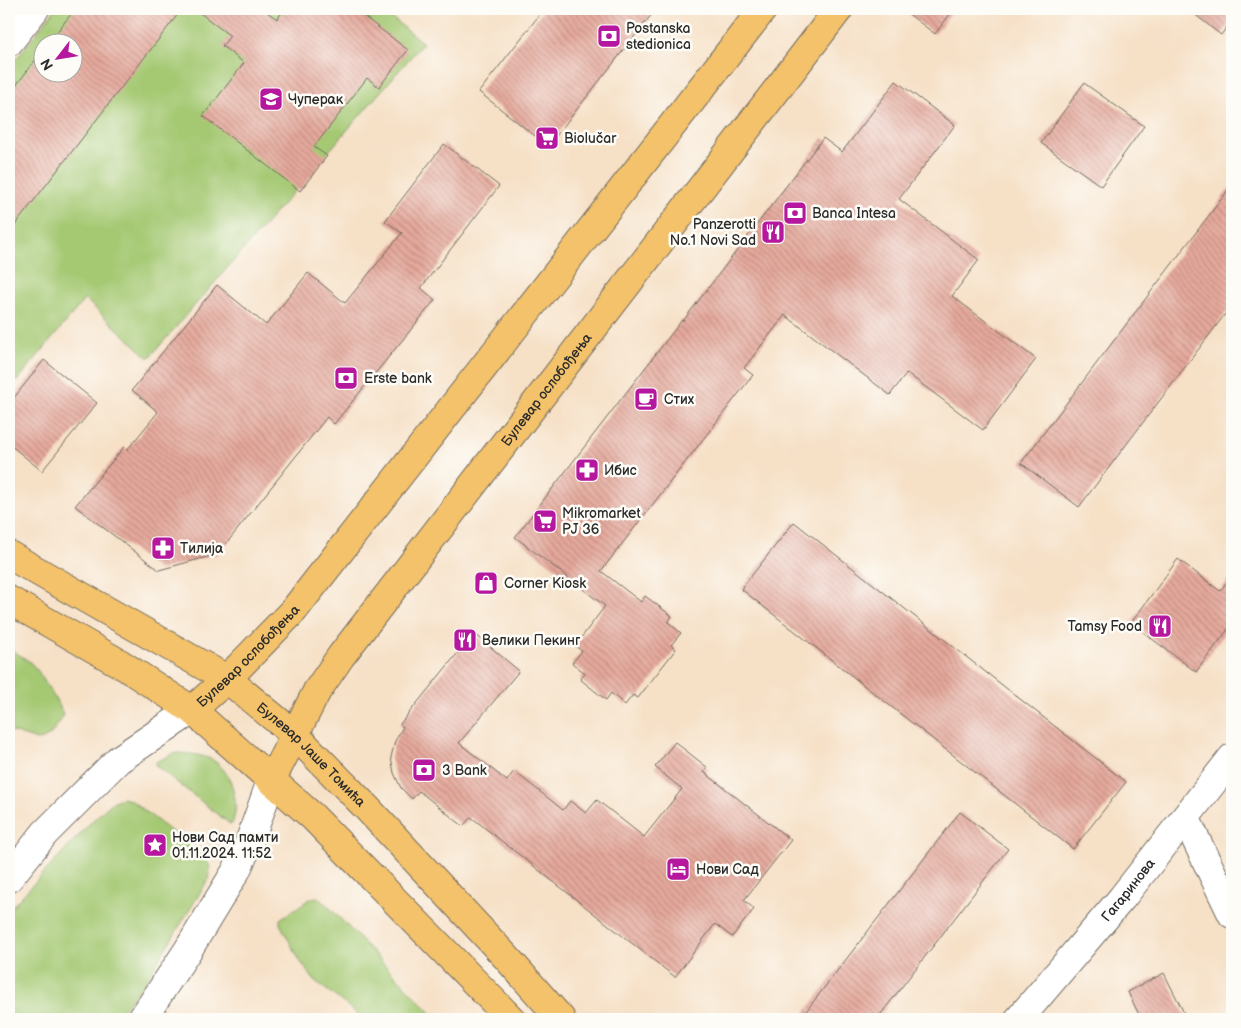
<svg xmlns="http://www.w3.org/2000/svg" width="1241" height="1028" font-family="'Balsamiq Sans',sans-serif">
<defs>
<pattern id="building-back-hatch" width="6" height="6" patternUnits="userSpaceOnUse" patternTransform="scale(1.25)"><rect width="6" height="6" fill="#e6a99c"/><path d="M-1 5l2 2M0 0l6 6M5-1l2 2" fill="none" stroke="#bb8a7f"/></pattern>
</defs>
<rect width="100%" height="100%" fill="#fdfcf7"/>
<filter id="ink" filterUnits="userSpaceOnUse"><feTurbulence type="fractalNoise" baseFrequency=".02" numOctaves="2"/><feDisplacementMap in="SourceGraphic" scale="10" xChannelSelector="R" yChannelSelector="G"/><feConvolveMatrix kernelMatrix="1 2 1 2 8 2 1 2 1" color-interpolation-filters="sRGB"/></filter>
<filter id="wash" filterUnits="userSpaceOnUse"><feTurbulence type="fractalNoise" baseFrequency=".0096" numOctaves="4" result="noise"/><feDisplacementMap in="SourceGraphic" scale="20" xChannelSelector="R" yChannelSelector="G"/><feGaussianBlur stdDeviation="1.12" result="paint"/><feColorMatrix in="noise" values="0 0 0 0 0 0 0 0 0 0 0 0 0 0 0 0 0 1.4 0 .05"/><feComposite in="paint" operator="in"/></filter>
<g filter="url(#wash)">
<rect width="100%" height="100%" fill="#f6e0c6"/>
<path fill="#a5c973" stroke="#687a4f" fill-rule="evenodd" d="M55,9H381L423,43L149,358L85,299L17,381L9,375V68ZM42,42H72V72H42Z
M9,648L30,662L38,671L59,705L63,714L61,720L50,735L43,739L37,740L9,731Z
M179,753C192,754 207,755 217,763C233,776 240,805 232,824H230L155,765L156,762L173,754Z
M122,798L131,800L205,858L210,867L208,880L143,985L114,1019H9V910L94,819L114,801Z
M318,897L331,909L437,1019H364L314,980L300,961L280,924V919L311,898Z"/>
<g id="blocks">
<path fill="url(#building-back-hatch)" d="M75,9H182L9,233V95L42,51V72H72V42H49Z
M195,9H263L277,19L285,9H354L408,50L379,87L367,78L314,147L327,156L300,191L203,116L244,63L222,46L230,36Z
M544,9H656L548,146L479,92Z
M902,9H954L935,34Z
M1188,9H1232V20L1221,35Z
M896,81L955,125L899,199L979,260L952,296L1036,359L983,430L907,373L890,395L785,315L744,368L753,375L601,571L641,602L645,596L672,616L668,622L681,633L671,645L676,649L638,698L633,695L625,705L611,693L606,700L580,679L585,673L572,663L582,651L575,646L605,606L515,537L682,320L683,321L823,138L842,152Z
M1084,83L1144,126L1101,186L1041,143Z
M444,144L499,186L421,288L435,300L334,424L327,417L218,554L159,570L75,506L124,447L127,450L158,412L132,390L217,285L266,325L308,273L345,303L402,233L385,221Z
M1232,185V305L1079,507L1021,463Z
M44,360L97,403L42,471L9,444V404Z
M794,522L1126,782L1073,849L741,589Z
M1178,559L1220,591L1232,575V624L1196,672L1131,623Z
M474,633L519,671L459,743L507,781L514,771L563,810L570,801L586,813L597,800L644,837L682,789L655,767L675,742L708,768L704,772L791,840L744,900L754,909L732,937L715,924L675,977L471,817L463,826L419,791L412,799L401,788L394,773L391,757L395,741L403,727L400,724Z
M960,812L1008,849L877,1019H800Z
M1164,973L1187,1019H1141L1128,992Z"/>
</g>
</g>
<g filter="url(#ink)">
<use href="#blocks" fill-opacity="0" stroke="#726a61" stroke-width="1"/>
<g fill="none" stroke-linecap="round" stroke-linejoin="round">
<g stroke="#726a61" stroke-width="30">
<g id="minor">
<path d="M9,42L35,9"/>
<path d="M1186,819L1232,914"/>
<path d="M9,878L45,833L118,760L192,710"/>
<path d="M142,1019L188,950L236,871L249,843L271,781"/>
<path id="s1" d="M1019,1019L1122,898L1232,758"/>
</g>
</g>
<g stroke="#726a61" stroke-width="30">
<g id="major">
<path id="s2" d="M9,555L227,679L295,735L366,807L506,957L561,1019"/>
<path d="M9,600L121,664L192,710L313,817L511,1019"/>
<path id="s3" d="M192,710L227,679L294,610L763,9"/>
<path id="s4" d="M271,781L317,691L341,656L839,9"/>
</g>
</g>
<use href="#minor" stroke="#fff" stroke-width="28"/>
<use href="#major" stroke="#f3c26a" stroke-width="28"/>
</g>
</g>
<defs>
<g id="bank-square" transform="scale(1.25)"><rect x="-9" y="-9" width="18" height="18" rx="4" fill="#b5179e" stroke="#fdfcf7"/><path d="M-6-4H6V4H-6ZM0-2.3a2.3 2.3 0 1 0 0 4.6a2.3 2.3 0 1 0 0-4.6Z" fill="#fff"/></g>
<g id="school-square" transform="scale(1.25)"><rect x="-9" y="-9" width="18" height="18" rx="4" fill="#b5179e" stroke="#fdfcf7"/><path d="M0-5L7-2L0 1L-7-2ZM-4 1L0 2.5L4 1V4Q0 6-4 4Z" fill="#fff"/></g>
<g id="supermarket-square" transform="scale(1.25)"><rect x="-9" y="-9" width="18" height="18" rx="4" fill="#b5179e" stroke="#fdfcf7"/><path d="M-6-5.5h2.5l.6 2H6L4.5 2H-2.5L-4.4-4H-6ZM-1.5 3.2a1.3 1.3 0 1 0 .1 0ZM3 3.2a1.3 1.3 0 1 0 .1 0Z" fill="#fff"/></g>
<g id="restaurant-square" transform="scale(1.25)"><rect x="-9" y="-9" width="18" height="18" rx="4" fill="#b5179e" stroke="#fdfcf7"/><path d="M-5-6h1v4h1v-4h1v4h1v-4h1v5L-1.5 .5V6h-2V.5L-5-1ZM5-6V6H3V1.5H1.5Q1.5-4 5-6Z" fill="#fff"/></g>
<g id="cafe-square" transform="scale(1.25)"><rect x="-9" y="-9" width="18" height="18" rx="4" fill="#b5179e" stroke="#fdfcf7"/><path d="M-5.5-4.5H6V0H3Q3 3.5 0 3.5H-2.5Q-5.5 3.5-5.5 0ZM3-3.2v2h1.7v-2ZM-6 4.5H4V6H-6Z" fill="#fff"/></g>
<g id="pharmacy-square" transform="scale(1.25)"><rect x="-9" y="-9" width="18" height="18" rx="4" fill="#b5179e" stroke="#fdfcf7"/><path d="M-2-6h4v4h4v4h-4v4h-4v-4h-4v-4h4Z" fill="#fff"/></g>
<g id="shop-square" transform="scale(1.25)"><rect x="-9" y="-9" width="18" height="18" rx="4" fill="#b5179e" stroke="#fdfcf7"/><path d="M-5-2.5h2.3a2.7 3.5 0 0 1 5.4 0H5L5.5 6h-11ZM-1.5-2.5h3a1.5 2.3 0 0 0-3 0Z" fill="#fff"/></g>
<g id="sight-square" transform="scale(1.25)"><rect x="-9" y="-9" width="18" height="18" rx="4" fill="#b5179e" stroke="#fdfcf7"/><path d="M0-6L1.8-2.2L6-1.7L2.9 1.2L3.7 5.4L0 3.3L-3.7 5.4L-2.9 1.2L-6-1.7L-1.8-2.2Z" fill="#fff"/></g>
<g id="hotel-square" transform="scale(1.25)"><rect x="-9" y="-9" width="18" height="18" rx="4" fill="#b5179e" stroke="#fdfcf7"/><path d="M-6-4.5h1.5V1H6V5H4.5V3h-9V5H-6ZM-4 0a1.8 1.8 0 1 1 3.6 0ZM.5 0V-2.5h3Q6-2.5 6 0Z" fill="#fff"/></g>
</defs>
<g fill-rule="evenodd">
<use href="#bank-square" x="609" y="36"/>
<use href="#school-square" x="271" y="99"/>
<use href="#supermarket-square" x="547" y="138"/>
<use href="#bank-square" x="795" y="213"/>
<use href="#restaurant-square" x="773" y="232"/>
<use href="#bank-square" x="346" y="378"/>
<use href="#cafe-square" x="646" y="399"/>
<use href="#pharmacy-square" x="587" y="470"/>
<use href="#supermarket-square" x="545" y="521"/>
<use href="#pharmacy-square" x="163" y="548"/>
<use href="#shop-square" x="486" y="583"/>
<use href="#restaurant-square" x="1160" y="626"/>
<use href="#restaurant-square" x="465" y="640"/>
<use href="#bank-square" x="424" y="770"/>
<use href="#sight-square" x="155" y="845"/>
<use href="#hotel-square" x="678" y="869"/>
</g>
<g text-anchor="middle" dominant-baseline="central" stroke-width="5" stroke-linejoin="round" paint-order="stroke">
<g font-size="14" fill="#2b2b2b" stroke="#fdfcf7" text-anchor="start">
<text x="626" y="28">Postanska<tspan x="626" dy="16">stedionica</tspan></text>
<text x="288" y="99">Чуперак</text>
<text x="564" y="138">Biolučar</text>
<text x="812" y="213">Banca Intesa</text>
<text x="756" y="224" text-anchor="end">Panzerotti<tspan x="756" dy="16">No.1 Novi Sad</tspan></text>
<text x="364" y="378">Erste bank</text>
<text x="664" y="399">Стих</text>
<text x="604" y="470">Ибис</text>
<text x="562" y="513">Mikromarket<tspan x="562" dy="16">PJ 36</tspan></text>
<text x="180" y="548">Тилија</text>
<text x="504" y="583">Corner Kiosk</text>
<text x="1142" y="626" text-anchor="end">Tamsy Food</text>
<text x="482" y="640">Велики Пекинг</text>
<text x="442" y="770">3 Bank</text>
<text x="172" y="837">Нови Сад памти<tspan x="172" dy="16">01.11.2024. 11:52</tspan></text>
<text x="696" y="869">Нови Сад</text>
</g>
<g font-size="14" fill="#2b2b2b" stroke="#fdfcf7">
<text stroke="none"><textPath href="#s4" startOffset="480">Булевар ослобођења</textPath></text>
<text stroke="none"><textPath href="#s3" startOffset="78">Булевар ослобођења</textPath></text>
<text stroke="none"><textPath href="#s2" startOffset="364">Булевар Јаше Томића</textPath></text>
<text stroke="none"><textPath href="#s1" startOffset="169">Гагаринова</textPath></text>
</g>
</g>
<rect width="1241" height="1028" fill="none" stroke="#fdfcf7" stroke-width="30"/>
<g transform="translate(58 58) rotate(239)"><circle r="24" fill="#fdfcf7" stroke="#a9a8a5"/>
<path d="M0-4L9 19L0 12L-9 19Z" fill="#b5179e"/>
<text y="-8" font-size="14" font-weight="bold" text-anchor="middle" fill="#2b2b2b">N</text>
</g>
</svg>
